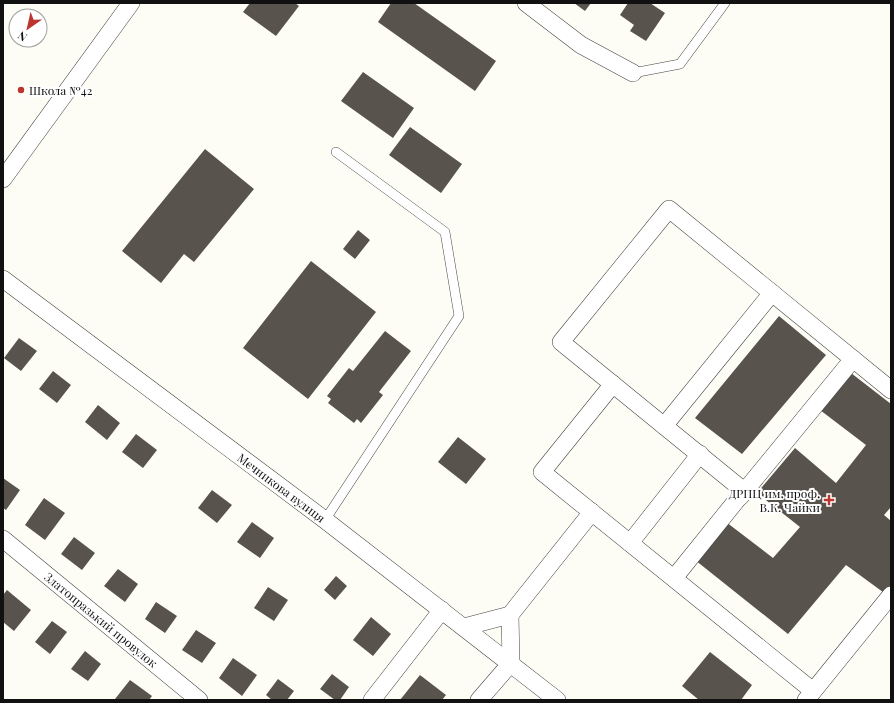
<svg xmlns="http://www.w3.org/2000/svg" width="894" height="703" font-family="'Playfair Display',serif">
<rect width="100%" height="100%" fill="#fefdf5"/>
<path fill="#59534e" d="M250,3H295L299,6L276,36L243,12Z
M391,3H414L496,61L475,91L378,22Z
M574,3H591L585,11Z
M628,3H650L665,13L646,41L630,31L634,25L620,15Z
M363,72L414,108L393,138L341,101Z
M410,127L462,164L441,193L389,155Z
M205,149L254,189L194,262L184,254L161,283L122,251Z
M358,230L370,240L355,259L343,249Z
M311,261L376,312L308,399L243,348Z
M779,316L826,355L742,454L695,418Z
M385,331L411,351L379,392L383,395L361,423L357,419L354,423L328,403L331,399L327,396L349,368L353,371Z
M19,338L37,351L21,371L4,358Z
M53,371L71,385L57,403L39,389Z
M851,373L891,404V507L884,515L891,521V590L887,595L846,565L788,634L695,560L726,522L773,558L800,527L757,493L795,448L836,483L866,445L820,410Z
M98,405L120,423L107,440L85,422Z
M136,434L157,450L143,468L122,452Z
M458,437L486,459L466,484L438,462Z
M3,478L20,490L6,510L3,508Z
M212,490L232,505L217,523L198,508Z
M44,498L65,513L45,540L25,525Z
M252,522L274,538L260,558L237,542Z
M74,537L95,553L82,570L61,554Z
M118,569L138,584L125,602L104,586Z
M336,576L347,586L335,600L324,590Z
M268,587L288,600L274,621L254,608Z
M7,590L31,610L14,631L3,622V595Z
M156,602L177,616L165,633L145,619Z
M371,617L391,634L373,656L353,640Z
M52,621L67,632L50,654L35,642Z
M196,630L216,643L202,663L182,650Z
M85,651L101,664L88,681L71,669Z
M710,652L752,685L741,700H699L682,686Z
M233,658L257,675L242,696L219,678Z
M332,674L349,687L340,700H335L320,689Z
M420,675L446,695L442,700H400Z
M278,679L294,691L287,700H272L266,695Z
M130,680L152,696L149,700L115,699Z"/>
<g fill="none" stroke-linecap="round" stroke-linejoin="round">
<g stroke="#444" stroke-width="10">
<path id="lane" d="M633,73L680,64L725,3
M325,520L459,316L445,232L336,152"/>
</g>
<g stroke="#444" stroke-width="18">
<g id="street">
<path d="M526,3L581,45L633,73"/>
<path d="M3,179L131,3"/>
<path id="s1" d="M3,279L325,520L557,700"/>
<path d="M613,384L542,472L813,691"/>
<path d="M664,426L772,293"/>
<path d="M740,497L853,359"/>
<path id="s2" d="M3,539L199,700"/>
<path d="M630,543L700,454"/>
<path d="M674,578L744,491L561,342L669,209L891,390"/>
<path d="M510,615L592,512"/>
<path d="M464,627L510,615L511,663L479,700"/>
<path d="M372,700L442,610"/>
<path d="M806,700L891,595"/>
</g>
</g>
<use href="#lane" stroke="#fff" stroke-width="9"/>
<use href="#street" stroke="#fff" stroke-width="17"/>
</g>
<g fill="#bb362f" stroke="#fff" stroke-width="1.5">
<circle cx="21" cy="90" r="4"/>
<path d="M827 494h4v4h4v4h-4v4h-4v-4h-4v-4h4z"/>
</g>
<g text-anchor="middle" dominant-baseline="central" stroke-width="4" stroke-linejoin="round" paint-order="stroke">
<g font-size="12" fill="#111" stroke="#fff" text-anchor="start">
<text x="29" y="90">Школа №42</text>
<text x="820" y="493" text-anchor="end">ДРПЦ им. проф.<tspan x="820" dy="14">В.К. Чайки</tspan></text>
</g>
<g font-size="12" fill="#111" stroke="#fff">
<text stroke="none"><textPath href="#s1" startOffset="348">Мєчникова вулиця</textPath></text>
<text stroke="none"><textPath href="#s2" startOffset="127">Златопразький провулок</textPath></text>
</g>
</g>
<rect width="894" height="703" fill="none" stroke="#111111" stroke-width="8"/>
<g transform="translate(28 28) rotate(214)"><circle r="19" fill="#ffffff" stroke="#a0a0a0"/>
<path d="M0-3L7 15L0 10L-7 15Z" fill="#bb362f"/>
<text y="-6" font-size="11" font-weight="bold" text-anchor="middle" fill="#111111">N</text>
</g>
</svg>
